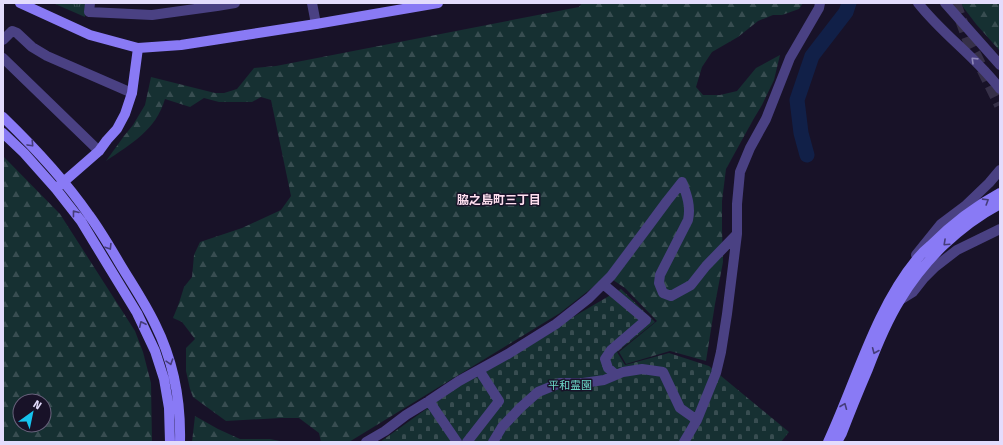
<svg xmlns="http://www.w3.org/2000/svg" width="1003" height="445" font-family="'Fira Sans','Noto Sans JP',sans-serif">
<defs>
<pattern id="forest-firs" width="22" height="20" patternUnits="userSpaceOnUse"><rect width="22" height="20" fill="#163032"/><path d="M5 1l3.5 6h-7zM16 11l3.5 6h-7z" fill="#384d51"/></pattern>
<pattern id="cemetery-stones" width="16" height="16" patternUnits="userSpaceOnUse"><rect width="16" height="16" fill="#163032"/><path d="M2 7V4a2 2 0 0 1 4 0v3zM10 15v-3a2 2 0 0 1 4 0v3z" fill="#384d51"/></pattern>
<pattern id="park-tufts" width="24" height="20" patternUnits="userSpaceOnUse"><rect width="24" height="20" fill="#163032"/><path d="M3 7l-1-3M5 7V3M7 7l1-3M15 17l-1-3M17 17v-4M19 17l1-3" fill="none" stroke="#384d51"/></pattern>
</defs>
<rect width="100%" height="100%" fill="#181228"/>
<path fill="url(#forest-firs)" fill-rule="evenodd" d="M582,3H803L799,9L782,15H773L758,21L738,37L712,52L702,67L696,87L703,95H720L737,91L756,68L780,55L774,80L762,105L753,120L726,169L722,201V229L723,262L715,304L706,361L670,351L626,364L619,352L657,321L625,288L607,276L560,313L349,442H321L319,433L299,418H281L226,421L193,397L190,389L186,371V348L195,339L182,322L173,318L179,303L184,287L192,277L194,255L200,242L242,228L281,210L291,196L271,100L261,97L252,102H219L204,98L190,107L165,99C156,130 131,144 106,161L124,136L133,125L145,105L151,77L215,93H224L237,89L254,68L276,66L579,7Z
M960,3H1000V51L976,24Z
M3,156L60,214L135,331L143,352L151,383L152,442H3ZM20,401H44V425H20Z
M195,416L218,429L240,439H270L285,442H192Z"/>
<path fill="url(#cemetery-stones)" d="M621,289L655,322L617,352L625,365L669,353L709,366L789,432L781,442H380L474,375Z"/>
<path fill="url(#park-tufts)" d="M53,3H85V17Z"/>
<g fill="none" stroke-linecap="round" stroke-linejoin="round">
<path stroke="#112048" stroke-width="15" d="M807,155L801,133L797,100L812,56L846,12L849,3"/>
<path stroke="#363048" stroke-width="12" stroke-dasharray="12 6" stroke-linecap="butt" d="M955,3L969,42L1000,105"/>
<path stroke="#4a4183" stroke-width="10" d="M90,3L89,12L152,15L217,6L235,3
M312,3L316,24
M918,3C943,35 976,57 1000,89
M945,3L1000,65
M3,40L12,31L17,33L32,47L47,56L132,93
M3,58L99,151
M916,255L941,224L965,206L989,183L1000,170
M603,284L646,320L611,350L605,359L608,368L616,375
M900,300L913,292L924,278L935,267L957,250L1000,229
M429,401L457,442
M366,442L385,431L406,415L429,401L459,381L508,354L556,324L589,298L611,276L650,224L667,201L682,182C687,195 691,207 688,220L660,275L659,283L663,293L671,296L691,285L706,266L737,234
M467,442L499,401L479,370
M493,442L502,427L520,408L538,392L560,383H583L604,380L623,372L642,369L663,372L680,408L697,420
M684,442L697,420L716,373L721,352L727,314L737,234V204L740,172L750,148L766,119L790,58L819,8L820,3"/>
<path stroke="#897af5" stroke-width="10" d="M20,3L90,35L138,48L181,45L316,24L438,3
M3,117C34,147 64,179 89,215C100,230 110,247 120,264C132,284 145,303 155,324C173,360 181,402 180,442
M3,133L24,153L56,189L81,221L137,313L155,351L164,379L169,408L170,442
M60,185L99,151L107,140L117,129L125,114L132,93L138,48
M828,442C856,382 875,310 917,259C921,254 925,250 930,246C951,225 974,207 1000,193
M837,442L842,433C850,412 859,390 868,369C877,345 887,321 900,300C924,260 959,226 1000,204"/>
</g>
<defs><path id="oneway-chevron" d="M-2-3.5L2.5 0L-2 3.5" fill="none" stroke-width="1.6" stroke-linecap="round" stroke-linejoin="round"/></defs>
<use stroke="#8f87b9" href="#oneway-chevron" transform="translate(974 60) rotate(-136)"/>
<g stroke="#453c7a">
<use href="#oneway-chevron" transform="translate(31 144) rotate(47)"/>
<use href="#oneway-chevron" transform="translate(986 201) rotate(-32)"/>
<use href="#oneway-chevron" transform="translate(75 213) rotate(-128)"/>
<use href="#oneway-chevron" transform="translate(946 243) rotate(137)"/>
<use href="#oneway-chevron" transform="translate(109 247) rotate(58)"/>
<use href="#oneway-chevron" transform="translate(142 324) rotate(-115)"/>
<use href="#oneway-chevron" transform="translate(875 351) rotate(113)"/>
<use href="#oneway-chevron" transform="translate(170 362) rotate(72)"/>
<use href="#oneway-chevron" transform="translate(844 406) rotate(-68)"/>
</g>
<g text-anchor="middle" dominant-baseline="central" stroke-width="3" stroke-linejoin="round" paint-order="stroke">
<g font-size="11" fill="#6cd8c8" stroke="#181228">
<text x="570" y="385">平和霊園</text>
</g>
<g font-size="12" font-weight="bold" fill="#fddeee" stroke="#181228">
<text x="499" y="200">脇之島町三丁目</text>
</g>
</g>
<rect width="1003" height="445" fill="none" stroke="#e3dcfc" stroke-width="8"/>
<g transform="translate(32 413) rotate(33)"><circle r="19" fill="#181228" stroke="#69637d"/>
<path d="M0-3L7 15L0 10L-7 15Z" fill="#16c3ee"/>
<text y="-6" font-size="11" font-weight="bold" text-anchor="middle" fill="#e3dcfc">N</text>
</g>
</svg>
